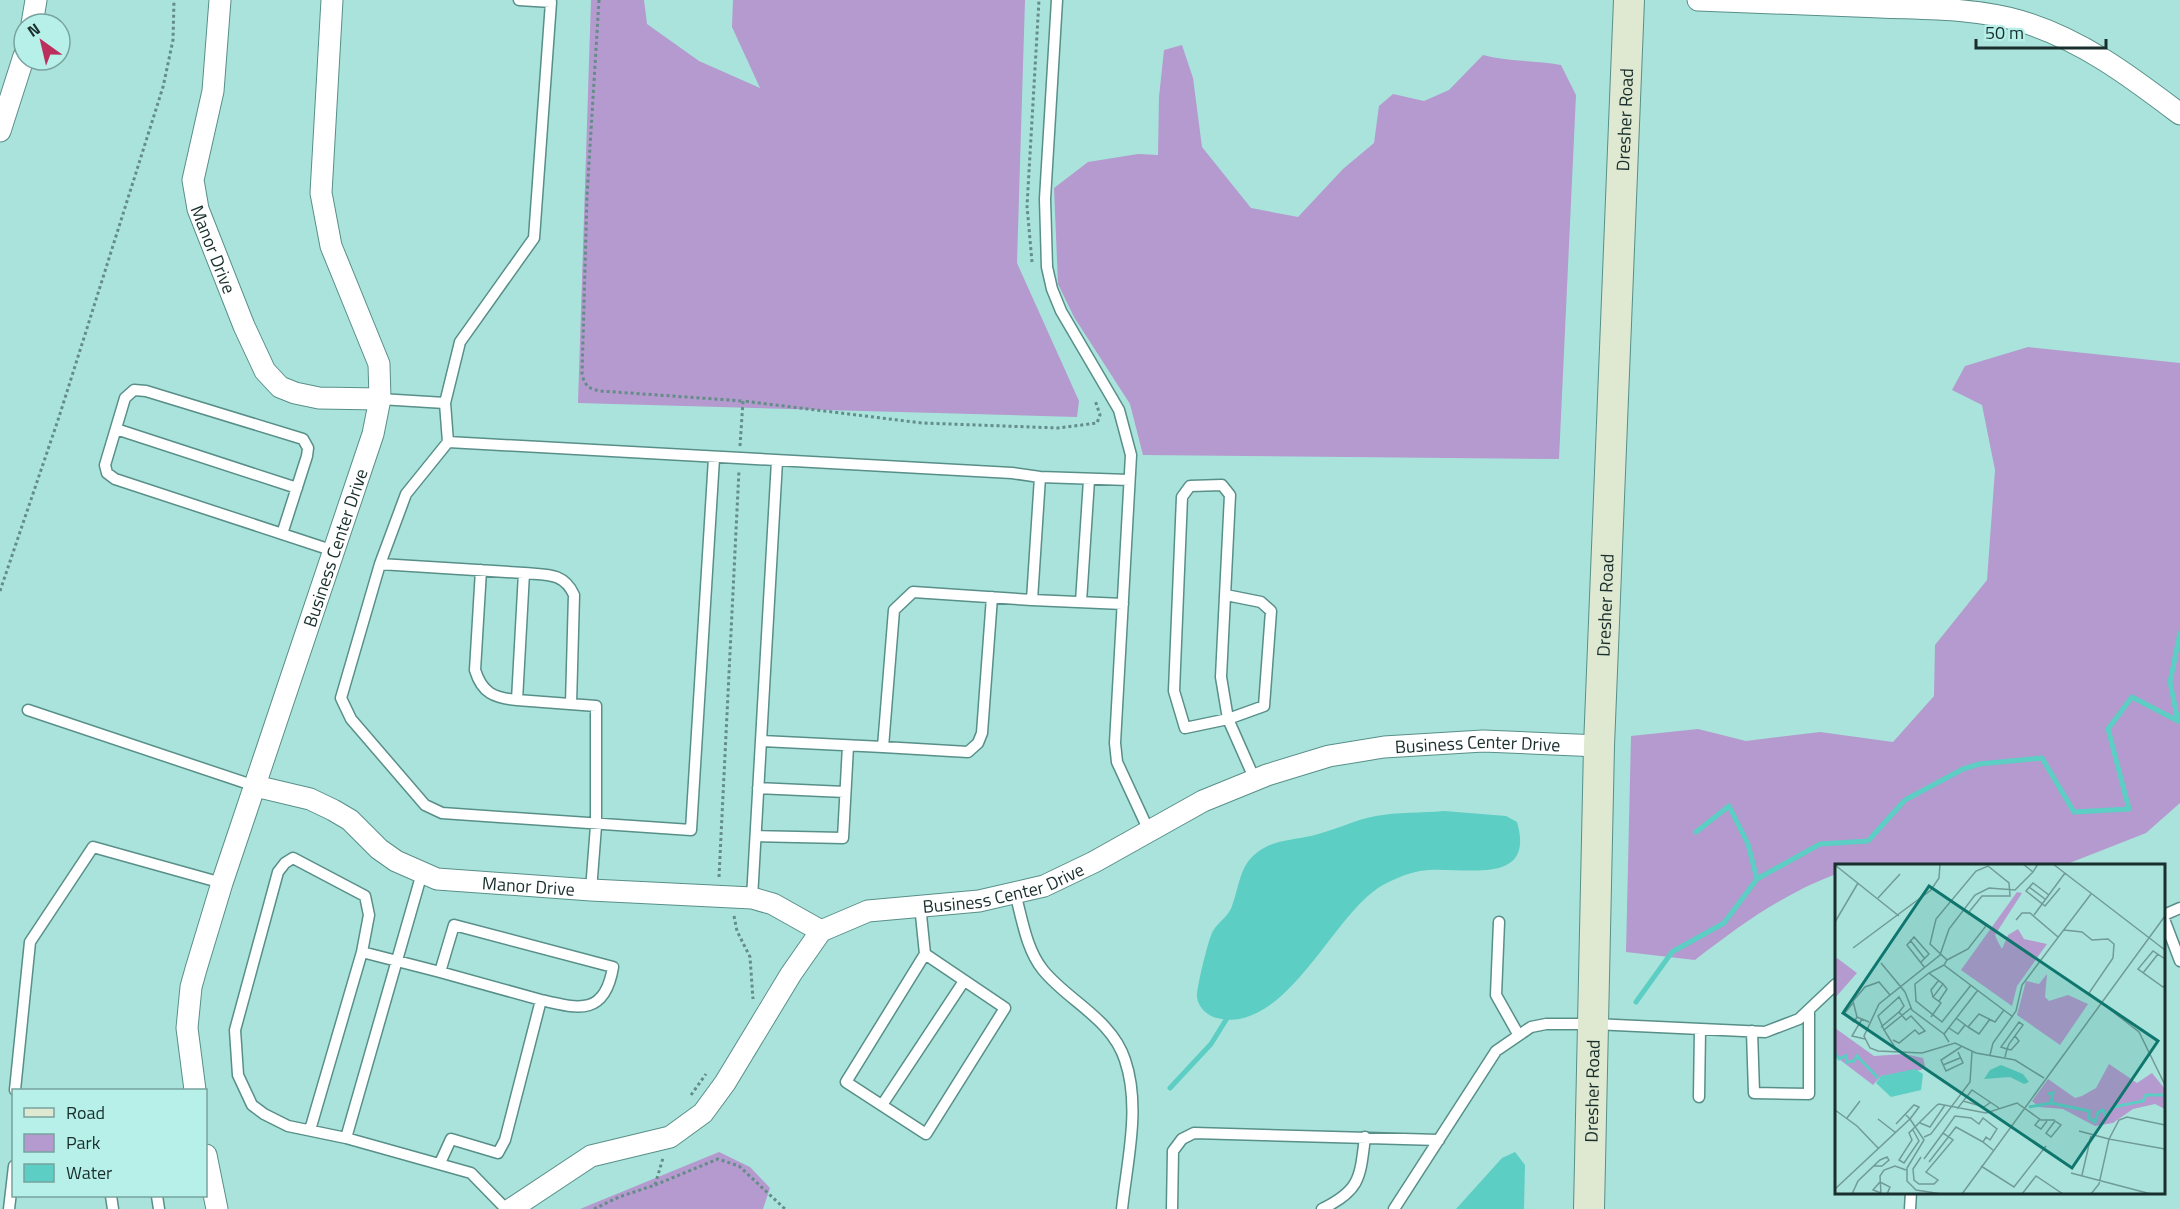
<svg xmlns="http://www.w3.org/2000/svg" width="2180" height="1209" font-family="'Titillium Web',sans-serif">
<rect width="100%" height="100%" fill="#aae3dc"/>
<path fill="#b49ace" d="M591,0H644L647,24L699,61L760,88L732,27L733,0H1025L1017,263L1079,401L1077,417L578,403Z
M1182,45L1193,78L1202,147L1251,208L1298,217L1343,169L1374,143L1379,106L1393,94L1424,101L1449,90L1483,55C1509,62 1535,60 1561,65L1576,95L1559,459L1143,455L1130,404L1074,317L1058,284L1054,188L1088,162L1138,154L1158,155L1159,97L1164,50Z
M2028,347L2180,363V803L2146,833L2067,864L1836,866V874C1783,894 1740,925 1695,960L1626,952L1631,736L1698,729L1746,741L1820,732L1893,742L1934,696L1935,645L1987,580L1995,470L1982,405L1952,390L1965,366Z
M719,1152L750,1167L770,1188L763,1209H580Z"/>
<path fill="#5ccec3" d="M1444,811L1506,816L1517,822C1537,891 1456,864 1420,871C1405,874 1391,880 1378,888C1331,919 1284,1035 1217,1018C1207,1016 1198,1007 1197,997C1196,990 1209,936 1213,931C1218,922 1229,916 1232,906C1240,885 1239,865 1259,851C1274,840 1293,840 1311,836C1333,831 1354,820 1376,816C1398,812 1421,813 1444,811Z
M1515,1152L1525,1165L1524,1209H1456L1502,1158Z"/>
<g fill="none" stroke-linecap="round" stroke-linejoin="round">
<path stroke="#5ccec3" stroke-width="5" d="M1696,832L1729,806L1748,844L1757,879L1820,844L1868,841L1905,800L1963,769L1979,764L2042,758L2074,812L2129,809L2108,729L2132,697L2178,721L2170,682L2180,633
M1636,1002L1672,952L1724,923L1757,879
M1170,1088L1211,1044L1229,1015"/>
<g stroke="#588f89" stroke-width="13">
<path id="service" d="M1057,0L1045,199L1047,267L1052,289L1061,311L1119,410L1131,455L1115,743L1117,762L1149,831
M380,399L445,403L448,442L1012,473L1040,477L1129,480
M445,403L460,342L534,238L551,2L519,0
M116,429L297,488
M448,442L406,494L380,564L524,573L517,700L596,706V826L591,890
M282,534L307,456L308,448L303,439L146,391L134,390L125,398L105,465L107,473L115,479L334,551
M380,564L341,698L351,719L425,805L442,813L691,830L714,458
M481,570L475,670C482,693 494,698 517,700
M524,573C546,575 564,572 574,595L571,704
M1226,595L1261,602L1271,611L1264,706L1228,719L1185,728L1174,691L1182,497L1190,486L1222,485L1230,495L1221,677L1228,719L1255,780
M1032,600L1123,604
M1081,602L1089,480
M28,710L255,786
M761,741L883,747L894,610L913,592L1032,600L1040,477
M883,747L968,752L978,743L982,733L992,597
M758,788L845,792
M756,836L843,838L848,746
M422,873L346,1138L471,1173L506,1209
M1015,893C1022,918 1026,949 1043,970C1068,1001 1112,1019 1125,1060C1141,1107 1127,1161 1122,1209
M752,898L777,461
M920,905L925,954L846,1082L926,1134L1005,1008L925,954
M2164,915L2180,908
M2164,919L2180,961
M1499,922L1496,995L1518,1034
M440,972L541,1000
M1752,1031L1754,1093L1809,1094V1011
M15,1090L30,942L93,847L222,883
M1699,1097L1700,1029
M882,1105L964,981
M310,1130L362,952
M346,1138L288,1126L264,1114L252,1105L238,1075L235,1030L278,872L285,863L293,858L365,896L369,915L362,952L440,972L454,925L613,967C605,1016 579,1009 541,1000L505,1140L498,1153L451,1139L440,1163
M111,1196L113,1209
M157,1196L159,1209
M9,1209L14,1166
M1172,1209L1173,1151L1182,1139L1194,1133L1439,1140
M1322,1209C1361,1190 1360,1177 1365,1137
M1394,1209L1496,1051L1531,1027L1546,1024H1594L1765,1032L1799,1019L1836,984
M1910,1209L1911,1192"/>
</g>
<g stroke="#588f89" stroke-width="23">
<g id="minor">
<path id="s1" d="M220,0L213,91L193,180L198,209L244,326L265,371L280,387L295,393L319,398L380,399"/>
<path d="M1698,0C1758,2 1819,5 1880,7C1927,9 1974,8 2020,21C2081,39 2130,76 2180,114"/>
<path d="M32,24L36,0"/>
<path d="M0,131L24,56"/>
<path id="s2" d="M255,786L310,799L333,810L350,820L379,849L396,861L437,879L591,890L752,898L773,904L821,931"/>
<path id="s3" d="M195,1090L187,1028L191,987L196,969L222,883L373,434L380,399L379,364L331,246L321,193L332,0"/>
<path d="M206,1155L217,1209"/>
<path id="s4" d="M511,1209L591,1156L670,1137L703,1113L725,1083L791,974L821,931L868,911L979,901L1044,886L1094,862L1203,801L1267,775L1329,756L1384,747L1483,741L1599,746"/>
</g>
</g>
<g stroke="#588f89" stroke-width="32">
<g id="secondary">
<path id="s5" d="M1589,1209L1599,746L1629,0"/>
</g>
</g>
<path stroke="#648c88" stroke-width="3" stroke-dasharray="3 3" stroke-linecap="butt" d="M599,0L587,196L582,375C586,387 589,389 601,391L743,401
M1032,262L1027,206L1039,0
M740,446L743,401L922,423L1058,428L1097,423L1100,415L1095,400
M0,591L59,417L163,87L173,40L174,0
M719,877L739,470
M734,916L737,931L750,957L753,999
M691,1095L706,1074
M655,1185L718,1159L739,1166L785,1209
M594,1209L619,1197L655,1185L663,1158"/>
<use href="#service" stroke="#fff" stroke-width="10"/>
<use href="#minor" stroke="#fff" stroke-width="21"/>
<use href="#secondary" stroke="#dfe8d0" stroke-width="30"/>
</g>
<g text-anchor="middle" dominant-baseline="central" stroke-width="4.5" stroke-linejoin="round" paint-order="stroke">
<g font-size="18" fill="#192f2d" stroke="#b7f0e9">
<text stroke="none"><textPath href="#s5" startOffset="1090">Dresher Road</textPath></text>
<text stroke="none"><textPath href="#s1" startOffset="255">Manor Drive</textPath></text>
<text stroke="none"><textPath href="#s3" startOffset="566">Business Center Drive</textPath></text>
<text stroke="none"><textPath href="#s5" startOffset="604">Dresher Road</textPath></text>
<text stroke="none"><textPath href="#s4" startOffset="1128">Business Center Drive</textPath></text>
<text stroke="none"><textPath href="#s4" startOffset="624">Business Center Drive</textPath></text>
<text stroke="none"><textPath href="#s2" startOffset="300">Manor Drive</textPath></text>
<text stroke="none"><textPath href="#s5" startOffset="118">Dresher Road</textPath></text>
</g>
</g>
<g transform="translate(1835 864)">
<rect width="330" height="330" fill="#aae3dc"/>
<path d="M182,28L187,29L160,71L163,78L167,85L173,71L183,65L189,75L212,80L182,122L177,142L126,106ZM2,94L22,109L0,134V97ZM212,110L210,133L214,137L233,131L253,140L225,181L182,151L191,117L204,120ZM0,164L39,192L69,190L88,194L90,202L86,206L46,212L38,221L0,192ZM274,200L302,219L317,209L330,225V245L320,240L298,245L278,259L260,262L228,245L204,243L197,237L213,215L240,234L247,232L261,224Z" fill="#b49ace"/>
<path d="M166,201L188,210L194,218L189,220L175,213L149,215L155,206ZM80,205L88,210L86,226L56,233L41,219L46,212Z" fill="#5ccec3"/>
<path fill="none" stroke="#5ccec3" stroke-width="3" d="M0,189L4,195L11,192L12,198L19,197L22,192L43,214M213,230L218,229L216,239L254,247V254L260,258L263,248L268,246L271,252L278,243L308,237L311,231H330M194,243L216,239"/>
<path fill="none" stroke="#709b96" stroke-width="1.5" d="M188,0L198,8L203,0M218,0L330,86M0,1L64,52M198,8L180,26L154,24L140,31L114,65L105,91L44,140L29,172L35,184L43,187L87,189L120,179L141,189L180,196L209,214M194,23L210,35M214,31L198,19L191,27L210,42L225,24M43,34L65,10M134,48L147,32H175L174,19L153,2L141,7L101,55L95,80L112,96L109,101L178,153M199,51L230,9M181,56L187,49H195L223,73M0,58L23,19M229,66L247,68L257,76L273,75L279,80L278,94L254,129L304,168L330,221M75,76L90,95M18,84L96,26L104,14L105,0M330,95L318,87L303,105L328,123L330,121M112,96L133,85L151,62L132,47M86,98L94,90L79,73L72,81L90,104M46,99L70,128L77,146L109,170L114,178M94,109L80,120L81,137L107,158L136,121M308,109L323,90M98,133L96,126L104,116M104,137L112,125L108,120M18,139L9,150L19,158L22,153M96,153L106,139L98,133L108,120L94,109L109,101M121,154L133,163L144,150L160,158L169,146M27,155L17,172L30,175M34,158L22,153L18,137L30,123L44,118L55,131M46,163L64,148M133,163L144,170L155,155M114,164L123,170L130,161M49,166L43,152L64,133L69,142L64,148L71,156L76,152L90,167L84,170L80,166L64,179L58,176M109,170L143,126M61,185L49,166L76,144M123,188L128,199L111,207L106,196L126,183M155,191L158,179L181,147L187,121L256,30M170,193L172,185L174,180L188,161L184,158L166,183L172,185L176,186L184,177L180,172M108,201L125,194M128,237L149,243L156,238M122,245L137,226L164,244M0,246L22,262L44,285M12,254L25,237M43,255L61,269M205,255L200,261L206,265L212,257M85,259L95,263L110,241M61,260L79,241L84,243L75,255L71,251M78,266L84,277L69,299L64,296L77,276L74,269L102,241L104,240L151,249L182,239L206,256H219L220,257L226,261L216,273L211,269L220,257M244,267L274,275L284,256L292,253L330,261M89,273L96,270L135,218L137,188M86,293L78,305L79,316L84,320H99L103,316L91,308L118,276L108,269L120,252L136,254L144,260L148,254L162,265L155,276L151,273L148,278L158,286M89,295L108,269M94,298L121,263L148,278M146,302L179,323L211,282M236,309L316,330M247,311L256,272M0,325L75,255L89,276L72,304V317L81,326L107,330M46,329L38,326L45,318L55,323L52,330M17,330L23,317L45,296L52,293L54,296L47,302H39M46,330L45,312L49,306L60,302L71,306M127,330L330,52M187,330L201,312L228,330M256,330L264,320L274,275L330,285"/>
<path fill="#0f766e" fill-opacity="0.15" stroke="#0f766e" stroke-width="3" d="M94,22L323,177L237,304L8,149Z"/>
<rect width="330" height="330" fill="none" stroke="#192f2d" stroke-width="3"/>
</g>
<rect x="12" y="1089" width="195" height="108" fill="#b7f0e9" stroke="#78a39e" stroke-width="1.5"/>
<rect x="24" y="1108" width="30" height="9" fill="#dfe8d0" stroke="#78a39e" stroke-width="1.5"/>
<text x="66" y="1119" font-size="18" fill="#192f2d">Road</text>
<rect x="24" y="1134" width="30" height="18" fill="#b49ace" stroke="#78a39e" stroke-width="1.5"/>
<text x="66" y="1149" font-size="18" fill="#192f2d">Park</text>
<rect x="24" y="1164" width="30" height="18" fill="#5ccec3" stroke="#78a39e" stroke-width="1.5"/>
<text x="66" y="1179" font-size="18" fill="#192f2d">Water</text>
<g transform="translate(42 42) rotate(326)"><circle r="28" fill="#b7f0e9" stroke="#78a39e" stroke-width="1.5"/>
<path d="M0-4.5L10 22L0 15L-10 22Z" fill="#bc2e5c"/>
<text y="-9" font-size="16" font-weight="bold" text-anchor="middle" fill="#192f2d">N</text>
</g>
<path d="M1976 39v9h130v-9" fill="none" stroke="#192f2d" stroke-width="3"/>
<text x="1985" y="39" font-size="18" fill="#192f2d" stroke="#b7f0e9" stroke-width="4.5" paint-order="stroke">50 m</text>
</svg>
